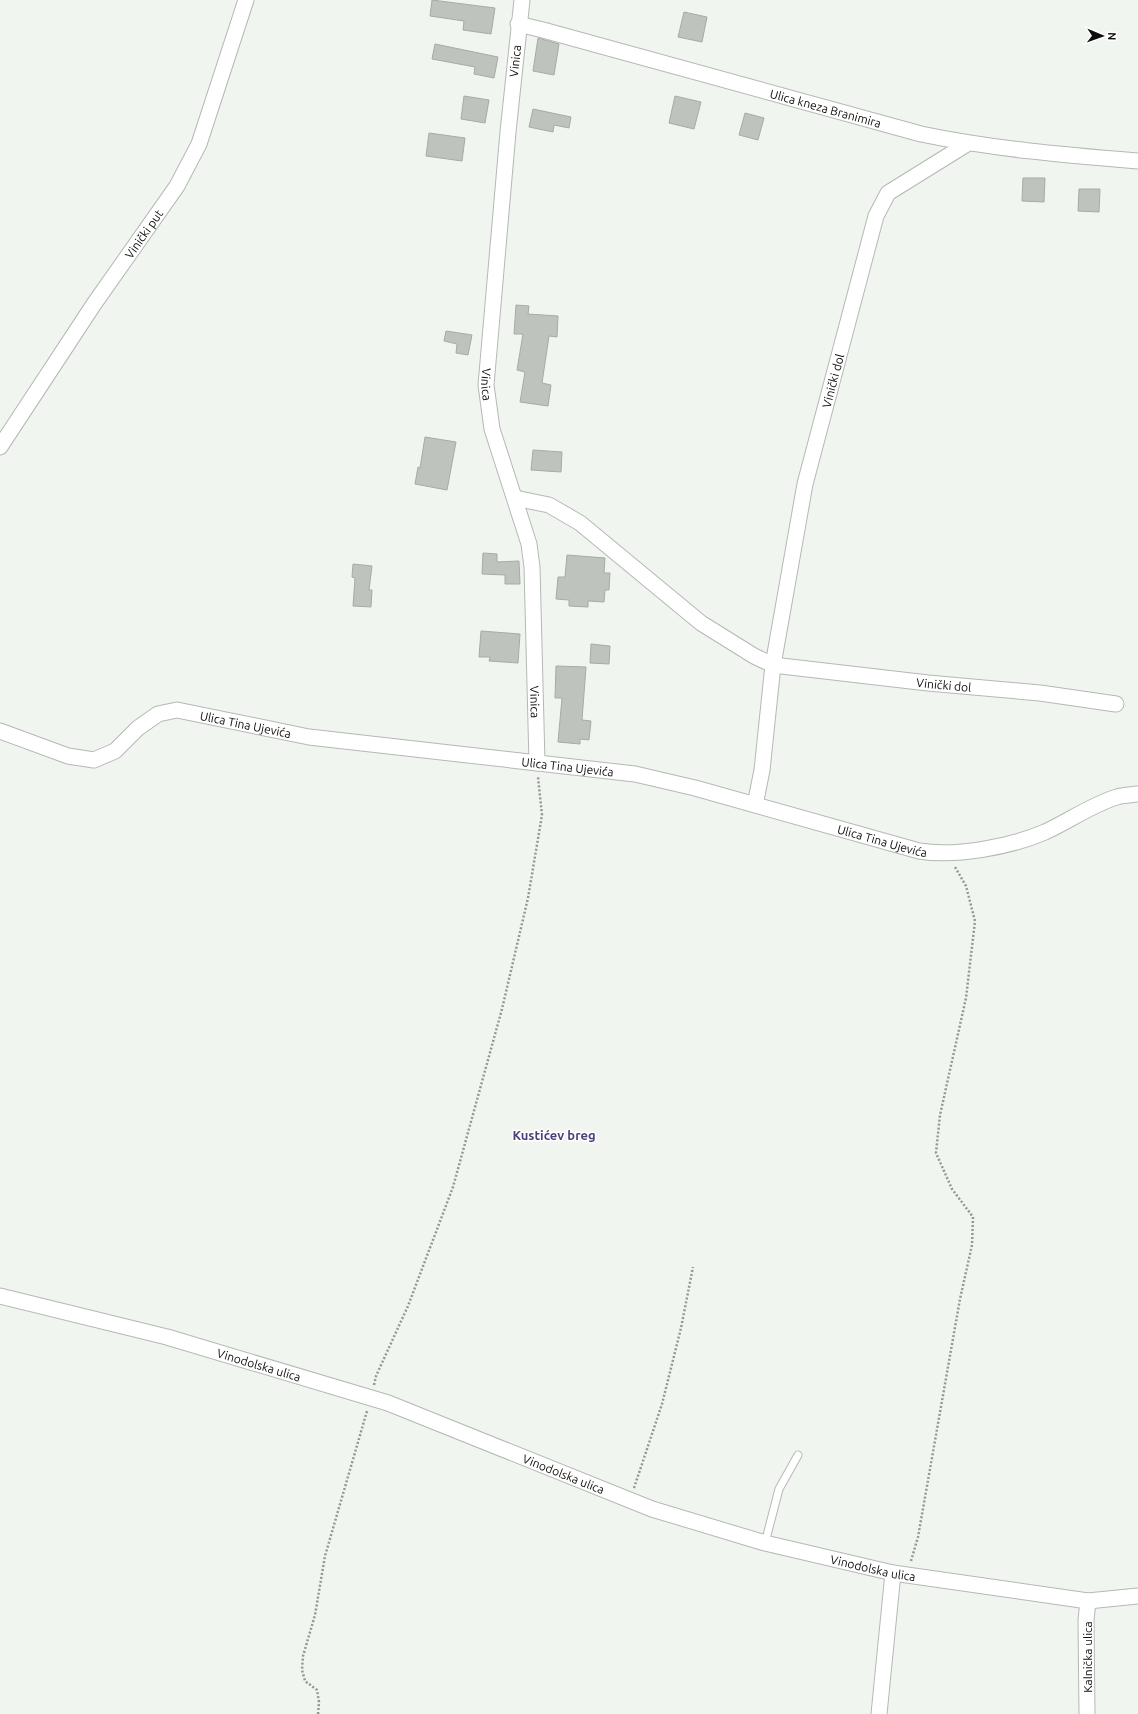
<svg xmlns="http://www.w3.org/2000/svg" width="1138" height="1714" font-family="Ubuntu,sans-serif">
<rect width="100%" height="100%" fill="#f0f5ef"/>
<path fill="#bec3bd" stroke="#a6aba6" d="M432,0L495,8L491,34L463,30L464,21L430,16Z
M684,12L707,17L702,42L678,37Z
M538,38L559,44L554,75L533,71Z
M435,44L498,57L494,78L474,74L475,67L432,59Z
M464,96L489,100L485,123L461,119Z
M675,96L701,102L694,129L669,123Z
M533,109L571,117L569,128L554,125L553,132L529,127Z
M745,113L764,118L758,140L739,135Z
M429,133L465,138L462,161L426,156Z
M1023,178H1045L1044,202L1022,201Z
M1079,189H1100L1099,212L1078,211Z
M516,305L529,306L528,314L558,316L557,337L549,336L542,383L551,385L548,406L520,402L525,372L517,370L523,334H514Z
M446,331L472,335L468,355L456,353L457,344L444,341Z
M425,437L456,442L447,490L415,484L418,467L420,468Z
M533,450L562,452L561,472L531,470Z
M483,553L497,554V562L519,561L520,584H505V575L482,574Z
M567,555L605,558L604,573H610L609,590H605L604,602L588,601V607L569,606V600L556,599L558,577H565Z
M353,564L372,566L369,590H372L371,607L353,606L355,578L352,577Z
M481,631L520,634L518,663L489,661L490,657H479Z
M591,644L610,646L609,664L590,663Z
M556,666L586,667L582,720L591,721L589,740L580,739V744L558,742L562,698H555Z"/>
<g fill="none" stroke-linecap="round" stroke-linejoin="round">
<g stroke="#b4b9b4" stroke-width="9">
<path id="service" d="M765,1543L779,1489L798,1455"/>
</g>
<g stroke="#b4b9b4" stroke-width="17">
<g id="minor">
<path id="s1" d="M522,0L508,132L486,385L492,429L529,544L532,567L537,763"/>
<path id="s2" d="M518,24L543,30L921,134C993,149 1065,155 1138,161"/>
<path id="s3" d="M0,447L94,304L177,186L199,144L246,0"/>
<path id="s4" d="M515,498L549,505L580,523L701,623L754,656L773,665L928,683L1040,693L1116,704"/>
<path id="s5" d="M0,731L68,756L94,760L115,751L138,728L158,714L177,710L309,737L635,774L695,788L919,851C956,857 1010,847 1045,832C1069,821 1091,805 1117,797C1123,795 1131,795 1138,794"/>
<path id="s6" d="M755,805L762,770L773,665L805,484L876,216L888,193L967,144"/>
<path id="s7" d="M0,1296L167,1337L388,1403L652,1509L765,1543L893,1573L1088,1601L1138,1596"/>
<path d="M879,1714L893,1573"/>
<path d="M1087,1714L1086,1620L1088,1601"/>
</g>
</g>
<path stroke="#949893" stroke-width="2.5" stroke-dasharray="2 2" stroke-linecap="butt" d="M374,1385L376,1376L408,1306L453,1187L502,1009L528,898L542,815L538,777
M634,1488L662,1404L681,1328L693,1267
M911,1561L918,1537L960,1299L972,1245L973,1217L952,1189L936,1153L940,1115L966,998L975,921L966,886L955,867
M318,1714L319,1702L317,1690L305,1681L302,1670L303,1656L315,1615L325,1556L367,1411"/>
<use href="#service" stroke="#fff" stroke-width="7"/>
<use href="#minor" stroke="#fff" stroke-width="15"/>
</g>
<g text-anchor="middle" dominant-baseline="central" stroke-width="3" stroke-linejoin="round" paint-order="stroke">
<g font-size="12" fill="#0e0f0d" stroke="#fff">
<text transform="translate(515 61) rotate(-84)">Vinica</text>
<text stroke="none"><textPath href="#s2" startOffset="319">Ulica kneza Branimira</textPath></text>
<text stroke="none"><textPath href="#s3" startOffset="257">Vinički put</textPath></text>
<text stroke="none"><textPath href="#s6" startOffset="432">Vinički dol</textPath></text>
<text stroke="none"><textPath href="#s1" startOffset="386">Vinica</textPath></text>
<text stroke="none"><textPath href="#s4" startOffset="483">Vinički dol</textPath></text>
<text stroke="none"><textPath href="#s1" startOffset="710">Vinica</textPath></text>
<text stroke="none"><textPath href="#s5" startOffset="268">Ulica Tina Ujevića</textPath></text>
<text stroke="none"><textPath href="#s5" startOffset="593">Ulica Tina Ujevića</textPath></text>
<text stroke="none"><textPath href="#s5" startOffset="917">Ulica Tina Ujevića</textPath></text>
<text stroke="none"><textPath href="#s7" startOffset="268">Vinodolska ulica</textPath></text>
<text stroke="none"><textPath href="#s7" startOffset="592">Vinodolska ulica</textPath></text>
<text stroke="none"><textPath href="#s7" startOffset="916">Vinodolska ulica</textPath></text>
<text transform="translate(1087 1657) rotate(-90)">Kalnička ulica</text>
</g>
<g font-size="13" font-weight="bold" fill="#4d3f7c" stroke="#fff">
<text x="554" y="1135">Kustićev breg</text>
</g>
</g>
<g transform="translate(1102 36) rotate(92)" stroke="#ffffff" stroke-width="3" paint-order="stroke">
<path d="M0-3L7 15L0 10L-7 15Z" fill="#0e0f0d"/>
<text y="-6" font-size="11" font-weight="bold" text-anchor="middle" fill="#0e0f0d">N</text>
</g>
</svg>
